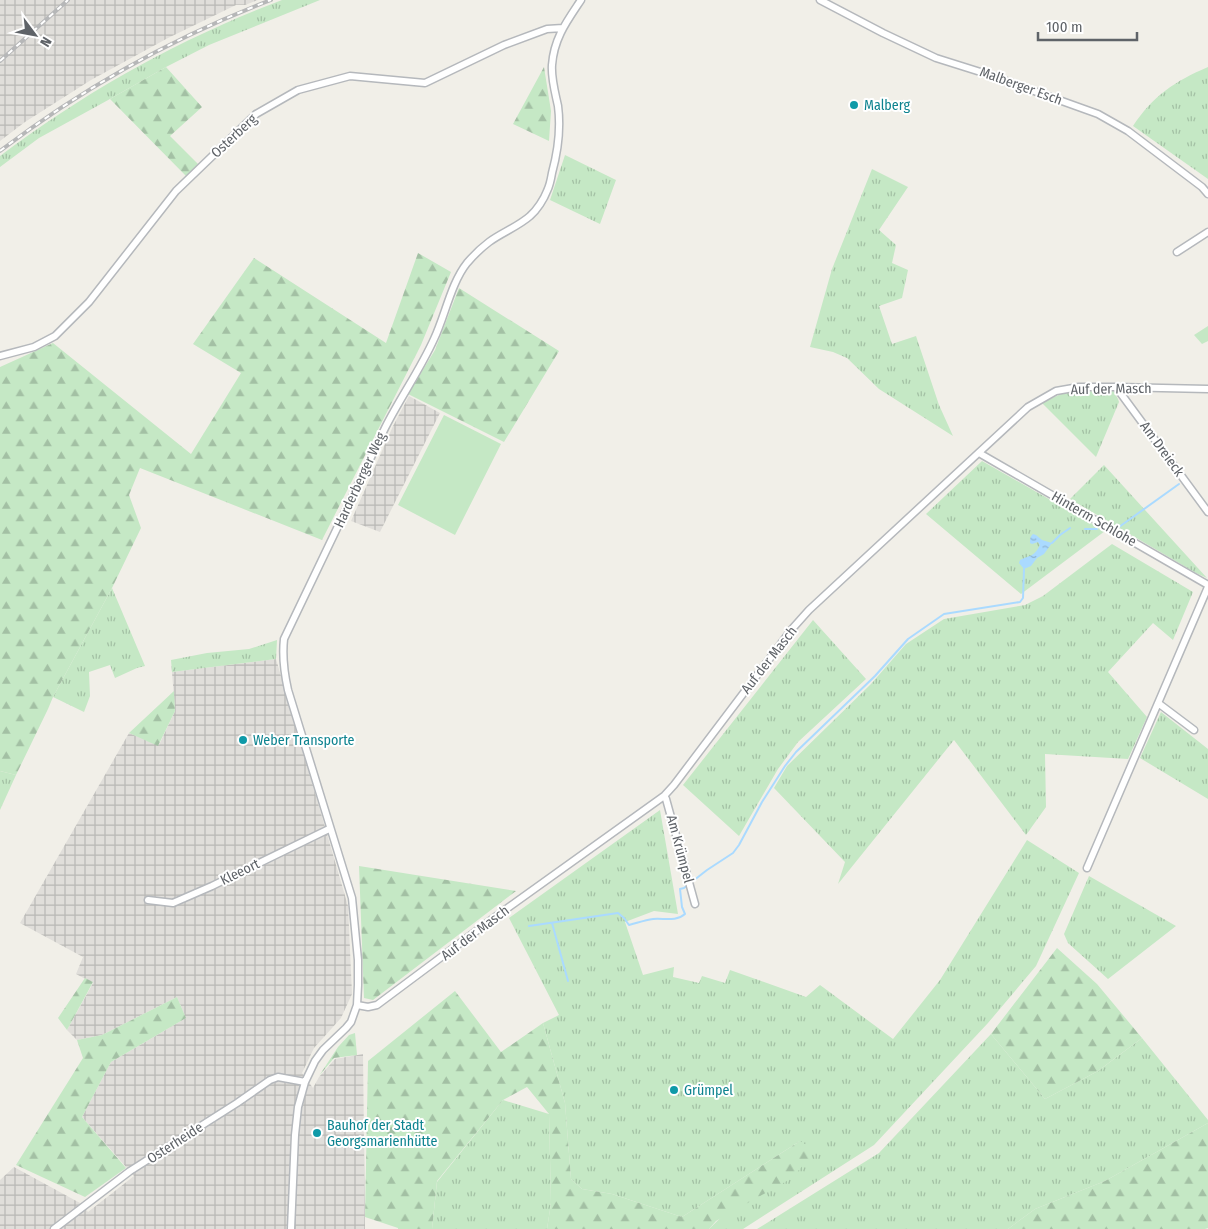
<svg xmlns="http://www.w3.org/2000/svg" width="1208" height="1229" font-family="'Fira Sans Condensed',sans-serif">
<defs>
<pattern id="industrial-grid" width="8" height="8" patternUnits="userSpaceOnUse" patternTransform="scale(1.25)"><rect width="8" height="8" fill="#e0deda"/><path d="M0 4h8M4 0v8" fill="none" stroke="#b9b8b5"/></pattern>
<pattern id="grass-tufts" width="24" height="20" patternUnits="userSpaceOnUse" patternTransform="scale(1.25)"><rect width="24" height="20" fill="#c5e8c5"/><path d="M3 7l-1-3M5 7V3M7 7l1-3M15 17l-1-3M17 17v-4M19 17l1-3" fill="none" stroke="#a3c0a4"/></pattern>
<pattern id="forest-firs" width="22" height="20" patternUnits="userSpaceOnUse" patternTransform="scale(1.25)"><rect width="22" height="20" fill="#c5e8c5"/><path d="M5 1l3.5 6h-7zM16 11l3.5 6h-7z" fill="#a3c0a4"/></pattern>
<pattern id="water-ripples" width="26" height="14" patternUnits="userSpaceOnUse" patternTransform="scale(1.25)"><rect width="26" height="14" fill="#aadaff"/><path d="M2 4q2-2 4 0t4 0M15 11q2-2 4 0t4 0" fill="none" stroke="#8eb4d2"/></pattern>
</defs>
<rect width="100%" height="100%" fill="#f1efe8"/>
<path fill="url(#industrial-grid)" d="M0,0H258L245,5H236L168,38L91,80L25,122L0,141Z
M409,396L440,413L380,532L351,521L393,426Z
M276,659L348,906L352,994L341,1018L314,1048L302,1073L313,1088L319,1077L335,1059L363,1054L365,1229H0V1180L14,1167L80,1203L88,1212L134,1176L82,1117L111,1062L186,1018L177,997L102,1035L77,1040L67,1030L93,983L76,974L83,957L20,923L129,733L159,745L175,711L172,672Z"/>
<path fill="url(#grass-tufts)" d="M282,0H320L209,45L166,67L110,99L39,138L0,167V156C86,91 181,38 282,0Z
M1208,67V179L1133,126C1153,96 1175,81 1208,67Z
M565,155L616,180L600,224L550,200Z
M872,169L908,187L879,230L896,245L892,263L908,270L902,298L879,306L892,344L916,336L939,405L953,436L879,389L847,358L833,352L810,347L832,269Z
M1113,390L1118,399L1119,402L1096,457L1042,403L1061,394L1077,392Z
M982,461L1105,531L1021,594L926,514Z
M1104,465L1207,578L1196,573L1070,499Z
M1112,544L1193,592L1173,640L1153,623L1108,672L1147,717L1128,759L1045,754L1046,807L1026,835L954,740L838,884L845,862L774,788L787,766L871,684L906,644L944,619L1025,605L1043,596Z
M112,588L145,666L137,668L115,678L110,665L89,672L90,696L84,712L53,697Z
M813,620L866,679L798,742L778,769L739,836L683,785Z
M277,640L276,659L172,672L171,660L207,653L249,649Z
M1161,712L1208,749V799L1140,758Z
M0,771L16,775L0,810Z
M660,810L678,914L654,911L625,922L643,975L674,967L673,977L699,983L702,976L725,983L730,970L806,997L820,985L893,1039L940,980L1027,840L1079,873L1036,966L988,1023L874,1145L743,1229H709L800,1141L682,1217L612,1194L582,1189L571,1179L565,1103L543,1023L559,1015L509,918Z
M1089,876L1176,926L1108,979L1068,943L1064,934Z
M991,1034L1045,1099L1098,1071L1142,1038L1208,1120V1123L1105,1181L1035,1209L1008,1229H757L879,1153Z
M503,1100L549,1114L551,1203L547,1229H432L437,1182Z"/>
<path fill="url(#forest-firs)" d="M166,67L202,107L170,136L198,164L186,176L110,99Z
M544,67L551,111L549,141L513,124Z
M418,253L451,272L421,345L322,540L140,468L129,495L141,528L112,588L53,697L48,709L16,775L0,771V367L53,343L191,454L241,373L193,344L254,258L386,343Z
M459,288L559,351L504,442L408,394L435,350Z
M174,691L175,711L158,746L129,733Z
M359,866L516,891L373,1000L364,998Z
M1057,948L1097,984L1142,1038L1098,1071L1045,1099L991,1034Z
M85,978L93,982L67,1030L58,1018Z
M455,991L501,1052L543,1023L565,1103L571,1179L582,1189L612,1194L682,1217L800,1141L808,1146L811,1156L792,1178L716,1221L709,1229H547L551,1203L549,1114L527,1087L503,1100L437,1181L432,1229H398V1228L365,1217L368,1061Z
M177,997L186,1018L111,1062L82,1117L126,1168L85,1197L16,1165L83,1058L77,1040L102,1035Z
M355,1033L357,1055L334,1058L319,1076L338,1047L349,1035Z
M1208,1123V1228L1205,1229H1008L1035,1209L1105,1181Z"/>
<path fill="#c5e8c5" d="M1208,326V341L1202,344L1194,335Z
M444,415L501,444L455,535L398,505Z"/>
<path fill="url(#water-ripples)" d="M1033,534L1036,535L1042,540L1052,543L1044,554L1037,558L1031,566L1024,569L1019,563L1020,560C1030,555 1034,557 1040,545L1038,542L1032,544L1030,543C1030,539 1030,537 1033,534Z"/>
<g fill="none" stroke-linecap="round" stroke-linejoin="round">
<path stroke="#aadaff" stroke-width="2" d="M1119,527L1179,484
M1085,529H1097
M1052,543L1060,535L1070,528
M552,923L568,981
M529,926L618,913L624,918L629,925C637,923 645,920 653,919C664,918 676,922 685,914L682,907L680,889L684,888L707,870L733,853L739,845L762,802L785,766L796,752L875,676L908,639L944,614L1020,602L1023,598L1024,569"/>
<g stroke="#b5b8bc" stroke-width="9">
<path id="minor" d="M820,0L883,33L936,58L990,75L1034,91L1098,114L1128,131L1202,187L1208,194
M1177,252L1208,232
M0,356L34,347L55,336L89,302L176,191L256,114L298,90L350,76L425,83L504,45L547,29L563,28
M1116,387L1208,512
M979,453L1208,585
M1158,703L1194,730
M664,796L666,799L695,904
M1087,868L1208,587
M148,900L173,903L212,886L329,829
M357,1005L368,1007L377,1005L495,917L664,796L674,785L792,629L809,610L1028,407L1056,391L1079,387H1116L1208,389
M54,1229L130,1171L237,1103L270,1080L278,1077L305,1082
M291,1229L295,1135L298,1107L305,1082L315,1061L323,1050L346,1028L351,1022L357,1005L358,985V960L352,898L288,690C284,672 282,657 284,639L385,428C400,398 420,370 434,339C445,316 451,283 467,263C473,256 481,248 489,242C501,233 519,226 530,216C537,210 544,199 547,191C550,185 551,179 552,173C558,151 561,129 558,106C555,92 551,78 552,65C554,38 567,21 581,0"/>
</g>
<use href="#minor" stroke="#fff" stroke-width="6"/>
<g stroke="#b6b7b8" stroke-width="4">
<path id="rail" d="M0,61L68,0
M0,151C83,88 174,37 271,0"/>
</g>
<use href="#rail" stroke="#fff" stroke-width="2" stroke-dasharray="5.5" stroke-linecap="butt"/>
</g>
<g fill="#0f9aa8" stroke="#fff" stroke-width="2">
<circle cx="854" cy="105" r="5"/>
<circle cx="243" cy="740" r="5"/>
<circle cx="674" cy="1090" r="5"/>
<circle cx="317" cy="1133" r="5"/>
</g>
<g text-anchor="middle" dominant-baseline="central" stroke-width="4" stroke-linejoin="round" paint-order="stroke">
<g font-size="14" fill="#5f6368" stroke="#fff">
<text transform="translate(1021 86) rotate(20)">Malberger Esch</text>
<text transform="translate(234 136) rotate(-43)">Osterberg</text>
<text transform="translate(1111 389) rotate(-1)">Auf der Masch</text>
<text transform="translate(1162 449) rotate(54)">Am Dreieck</text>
<text transform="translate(360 480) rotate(-65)">Harderberger Weg</text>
<text transform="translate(1094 519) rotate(30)">Hinterm Schlohe</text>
<text transform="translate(769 660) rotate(-52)">Auf der Masch</text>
<text transform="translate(680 849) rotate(75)">Am Krümpel</text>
<text transform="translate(240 872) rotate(-26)">Kleeort</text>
<text transform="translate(475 933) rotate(-37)">Auf der Masch</text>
<text transform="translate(175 1143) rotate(-33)">Osterheide</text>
</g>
<g font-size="14" fill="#0d838f" stroke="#fff" text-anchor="start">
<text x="864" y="105">Malberg</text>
<text x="253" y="740">Weber Transporte</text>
<text x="684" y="1090">Grümpel</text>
<text x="327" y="1125">Bauhof der Stadt<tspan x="327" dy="16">Georgsmarienhütte</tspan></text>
</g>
</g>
<g transform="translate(35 35) rotate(122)" stroke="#ffffff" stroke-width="4" paint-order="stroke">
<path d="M0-4L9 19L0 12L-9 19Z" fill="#5f6368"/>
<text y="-8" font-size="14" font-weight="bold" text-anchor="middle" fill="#5f6368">N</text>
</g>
<path d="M1038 32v8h99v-8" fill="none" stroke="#5f6368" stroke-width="2.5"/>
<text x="1046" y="32" font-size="15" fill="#5f6368" stroke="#ffffff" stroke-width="4" paint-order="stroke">100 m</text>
</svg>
